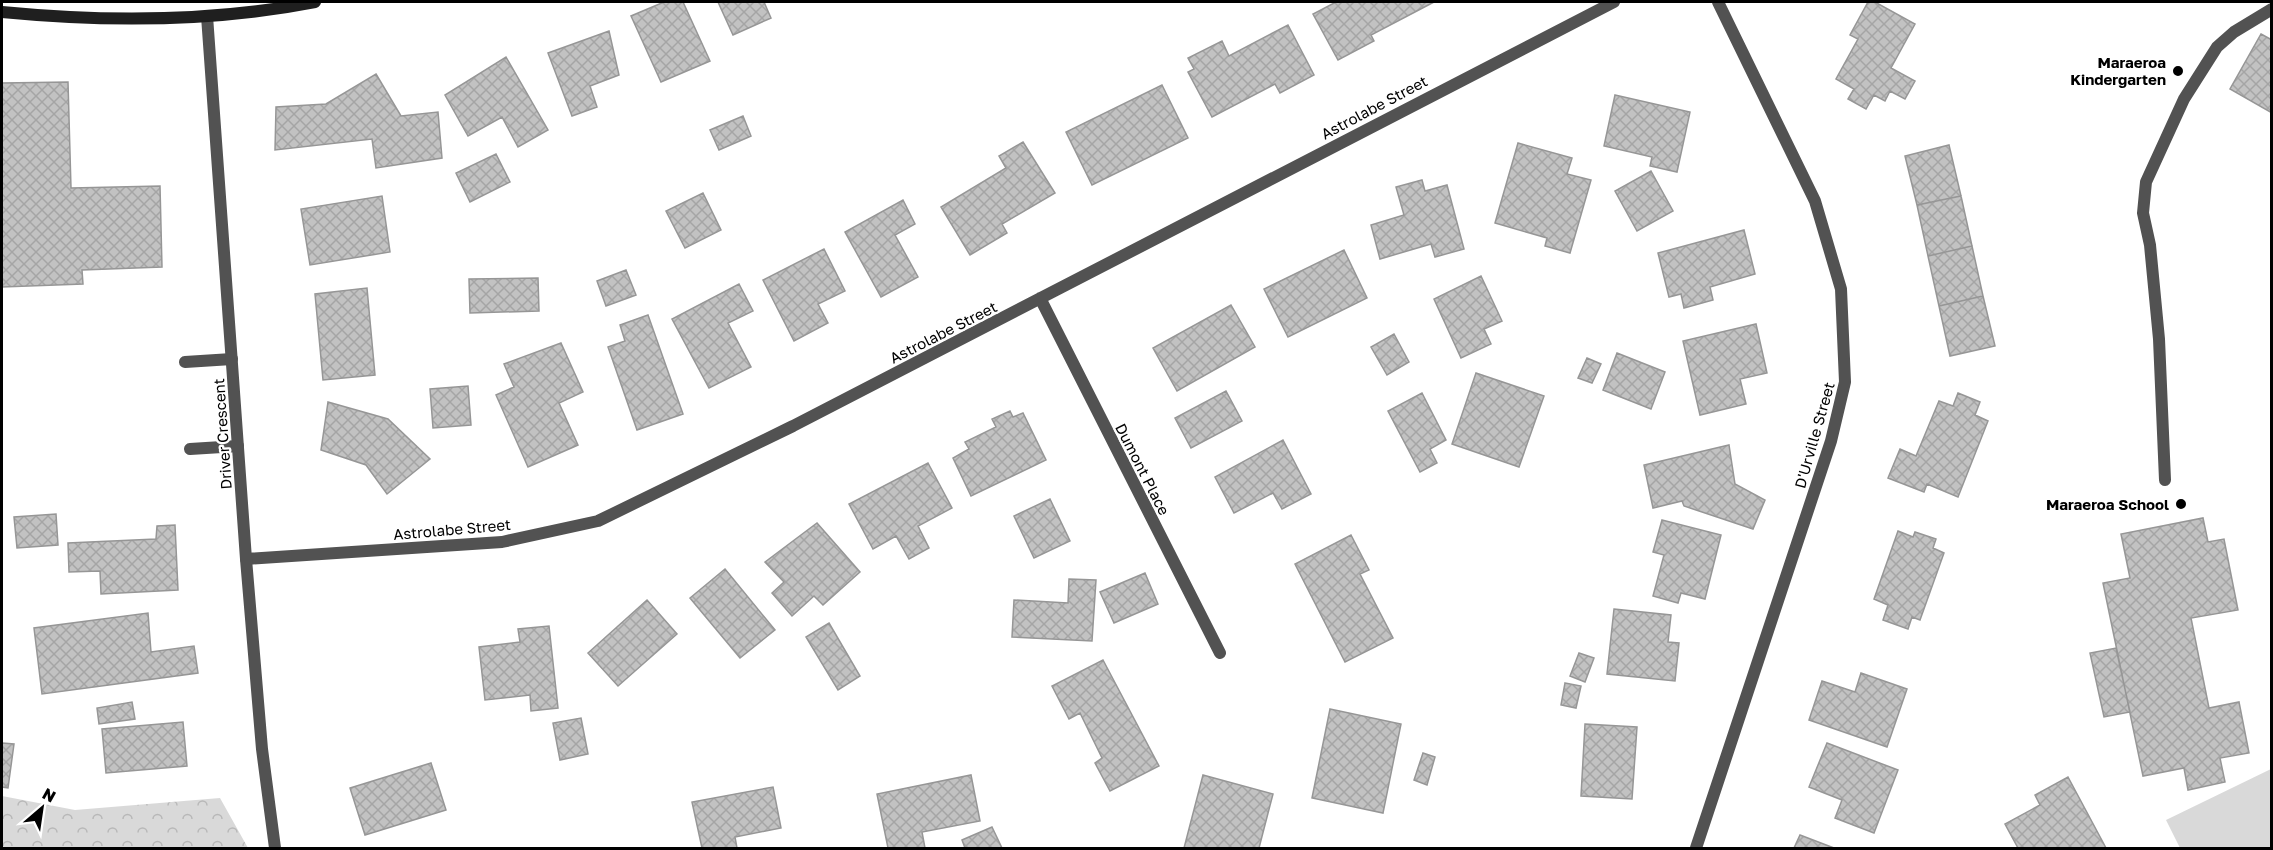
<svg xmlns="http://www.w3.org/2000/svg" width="2273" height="850" font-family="'Golos Text',sans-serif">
<defs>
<pattern id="park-crowns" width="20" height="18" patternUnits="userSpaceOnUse" patternTransform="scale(1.5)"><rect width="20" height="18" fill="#d9d9d9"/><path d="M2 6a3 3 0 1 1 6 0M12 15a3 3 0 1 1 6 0" fill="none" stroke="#b8b8b8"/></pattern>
<pattern id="building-cross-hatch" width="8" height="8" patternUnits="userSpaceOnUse" patternTransform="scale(1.5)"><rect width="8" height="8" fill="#c2c2c2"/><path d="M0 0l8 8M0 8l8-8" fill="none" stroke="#a5a5a5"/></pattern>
</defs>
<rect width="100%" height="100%" fill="#fff"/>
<path fill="#d9d9d9" d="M2271,769V848H2180L2166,820Z"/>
<path fill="url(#park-crowns)" d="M2,796L75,810L220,798L248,848H2Z"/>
<path fill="url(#building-cross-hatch)" stroke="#969696" stroke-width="1.5" d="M664,2H683L710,61L661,82L631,16Z
M718,2H764L771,18L733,35Z
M1336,2H1434L1371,35L1374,41L1338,60L1313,14Z
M1868,2H1875L1915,24L1891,68L1915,81L1905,99L1890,91L1885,101L1874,95L1866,109L1848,99L1854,89L1836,79L1858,39L1850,35Z
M1288,25L1314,75L1280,93L1275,84L1212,117L1188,72L1194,69L1188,58L1222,41L1229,56Z
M609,31L619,75L590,86L597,107L572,116L548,53Z
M2261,34L2272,40V113L2230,89Z
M506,57L548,130L518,147L502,117L468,136L445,95Z
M376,74L401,116L438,112L442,158L376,168L372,139L275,150L276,107L326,104Z
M68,82L71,188L160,186L162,267L82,270L83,284L2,287V83Z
M1162,85L1188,138L1092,185L1066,132Z
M1615,95L1690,112L1677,172L1650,166L1652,157L1604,146Z
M743,116L751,136L719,150L710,130Z
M1023,142L1055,193L1002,224L1007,233L970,255L941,207L1006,168L999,156Z
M1518,143L1572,158L1567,174L1591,180L1570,253L1545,246L1547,238L1495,223Z
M1949,145L1961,196L1917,205L1905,156Z
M496,154L510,182L470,202L456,173Z
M1651,171L1673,211L1637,231L1615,191Z
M1422,180L1425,191L1447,185L1464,249L1435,257L1431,244L1380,259L1371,225L1404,215L1396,187Z
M703,193L721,230L685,248L666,211Z
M382,196L390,252L310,265L301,209Z
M1961,196L1972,246L1928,256L1917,205Z
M903,200L915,224L895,235L918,277L881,297L845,232Z
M1744,230L1755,274L1710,287L1713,300L1684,308L1681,294L1669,297L1658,253Z
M1972,246L1983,296L1939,306L1928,256Z
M824,249L845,291L818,304L828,323L794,341L763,280Z
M1344,250L1367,298L1288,337L1264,289Z
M626,270L636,295L606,306L597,281Z
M1481,276L1502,321L1484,329L1491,344L1461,358L1434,299Z
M538,278L539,311L470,313L469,279Z
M739,284L753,311L728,323L751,367L709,388L672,319Z
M367,288L375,375L323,380L315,294Z
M1983,296L1995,346L1950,356L1939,306Z
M1231,305L1255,347L1177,391L1153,348Z
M648,315L683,414L637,430L608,347L625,341L620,325Z
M1756,324L1767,373L1740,379L1746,404L1700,415L1683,341Z
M1394,334L1409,362L1387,375L1371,347Z
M561,343L583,392L559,403L578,445L528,467L496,395L514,387L504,364Z
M1617,353L1665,372L1651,409L1603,390Z
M1587,358L1601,364L1592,383L1578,378Z
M1476,373L1544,396L1519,467L1452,444Z
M468,386L471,425L433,428L430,389Z
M1226,391L1242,421L1191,448L1175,418Z
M1422,393L1446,440L1430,449L1437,463L1420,472L1388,411Z
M1958,393L1980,402L1975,415L1988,421L1958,497L1927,484L1924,492L1888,478L1900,449L1916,456L1939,401L1953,406Z
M328,402L388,419L430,459L387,494L366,465L321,450Z
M1010,411L1013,417L1023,413L1046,460L971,496L953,458L969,449L965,442L996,427L992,419Z
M1283,440L1311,494L1282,509L1273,493L1234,513L1215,477Z
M1729,445L1735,484L1765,500L1753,529L1684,506L1682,501L1653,508L1644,465Z
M928,463L952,508L918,526L929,548L909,559L896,536L873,549L849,504Z
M1050,499L1070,541L1034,558L1014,516Z
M56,514L58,545L17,548L14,517Z
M2203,518L2208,542L2224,539L2238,610L2191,618L2209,708L2239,702L2249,753L2220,758L2225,782L2188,790L2184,768L2143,776L2103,583L2130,578L2121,534Z
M1662,520L1721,535L1705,599L1681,593L1678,603L1653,596L1664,555L1653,552Z
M817,523L860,572L823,605L814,596L792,616L772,593L784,582L765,562Z
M175,525L178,590L101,594L100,571L69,572L68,543L156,539L157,526Z
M1898,531L1913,537L1915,532L1936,539L1933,548L1944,553L1920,620L1912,617L1908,629L1883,620L1888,605L1874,599Z
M1351,535L1369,570L1360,574L1393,638L1345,662L1295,564Z
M725,569L775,630L740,658L690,598Z
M1145,573L1158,604L1114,623L1100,592Z
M1069,579L1096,580L1092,641L1012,637L1014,600L1068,603Z
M647,600L677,634L618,686L588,653Z
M1614,609L1671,615L1668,642L1679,643L1675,681L1607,674Z
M148,613L151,652L194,646L198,673L42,694L34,628Z
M829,623L860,676L838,690L806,637Z
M549,626L558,708L531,711L530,695L485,700L479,647L520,642L518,629Z
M2116,648L2130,712L2104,717L2090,653Z
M1579,653L1594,658L1585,682L1570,676Z
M1103,660L1159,766L1110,791L1095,763L1102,758L1080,713L1069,719L1052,686Z
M1861,673L1907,689L1887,747L1809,720L1822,681L1855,692Z
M1565,683L1581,686L1576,708L1561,705Z
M132,702L135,719L99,724L97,708Z
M1330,709L1401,724L1383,813L1312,798Z
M581,718L588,754L560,760L553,723Z
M183,722L187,766L106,773L102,729Z
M1585,724L1637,727L1632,799L1581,796Z
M2,743L14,744L8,788L2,787Z
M1827,743L1898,770L1874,833L1835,818L1842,800L1809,787Z
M1423,753L1435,757L1427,785L1414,780Z
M431,763L446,810L365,835L350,788Z
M971,775L980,821L922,832L925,848H888L877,794Z
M1203,775L1273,794L1259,848H1184Z
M2068,777L2106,848H2018L2005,824L2040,805L2035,795Z
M773,787L781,828L735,837L737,848H702L692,802Z
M992,827L1002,848H965L962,840Z
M1800,835L1834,848H1794Z"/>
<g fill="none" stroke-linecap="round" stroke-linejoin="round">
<path stroke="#525252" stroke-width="12" d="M185,362L232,359
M190,449L238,446
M2165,480L2159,339L2150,245L2143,213L2146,182L2184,99L2217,47L2234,32L2272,9"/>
<path stroke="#525252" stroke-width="12" d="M1040,298L1220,653
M246,559L502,542L598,521L793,426L1614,2
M1696,848L1831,441L1845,382L1841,289L1815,201L1718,2"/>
<path stroke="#525252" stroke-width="12" d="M207,16L246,559L262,749L275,848"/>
<path stroke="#1f1f1f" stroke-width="12" d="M2,12C105,22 213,22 315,2"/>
</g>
<g fill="#000" stroke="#fff" stroke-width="2">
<circle cx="2178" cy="71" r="6"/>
<circle cx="2181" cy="504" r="6"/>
</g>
<g text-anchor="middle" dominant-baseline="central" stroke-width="4.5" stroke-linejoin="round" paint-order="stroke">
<g font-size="15" font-weight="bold" fill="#000" stroke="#fff" text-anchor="end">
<text x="2166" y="62">Maraeroa<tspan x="2166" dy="17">Kindergarten</tspan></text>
<text x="2169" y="504">Maraeroa School</text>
</g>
<g font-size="15" fill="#000" stroke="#fff">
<text transform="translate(1374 107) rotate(-28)">Astrolabe Street</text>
<text transform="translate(943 332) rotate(-27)">Astrolabe Street</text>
<text transform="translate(222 434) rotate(-94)">Driver Crescent</text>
<text transform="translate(1814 435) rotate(-74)">D'Urville Street</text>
<text transform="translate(1143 469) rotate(63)">Dumont Place</text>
<text transform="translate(452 529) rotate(-5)">Astrolabe Street</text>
</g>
</g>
<rect width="2273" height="850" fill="none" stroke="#000000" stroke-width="6"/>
<g transform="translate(42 808) rotate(29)" stroke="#ffffff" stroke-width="4.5" paint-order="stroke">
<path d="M0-4.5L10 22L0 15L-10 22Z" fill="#000000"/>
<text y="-9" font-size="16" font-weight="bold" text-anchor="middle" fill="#000000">N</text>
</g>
</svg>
